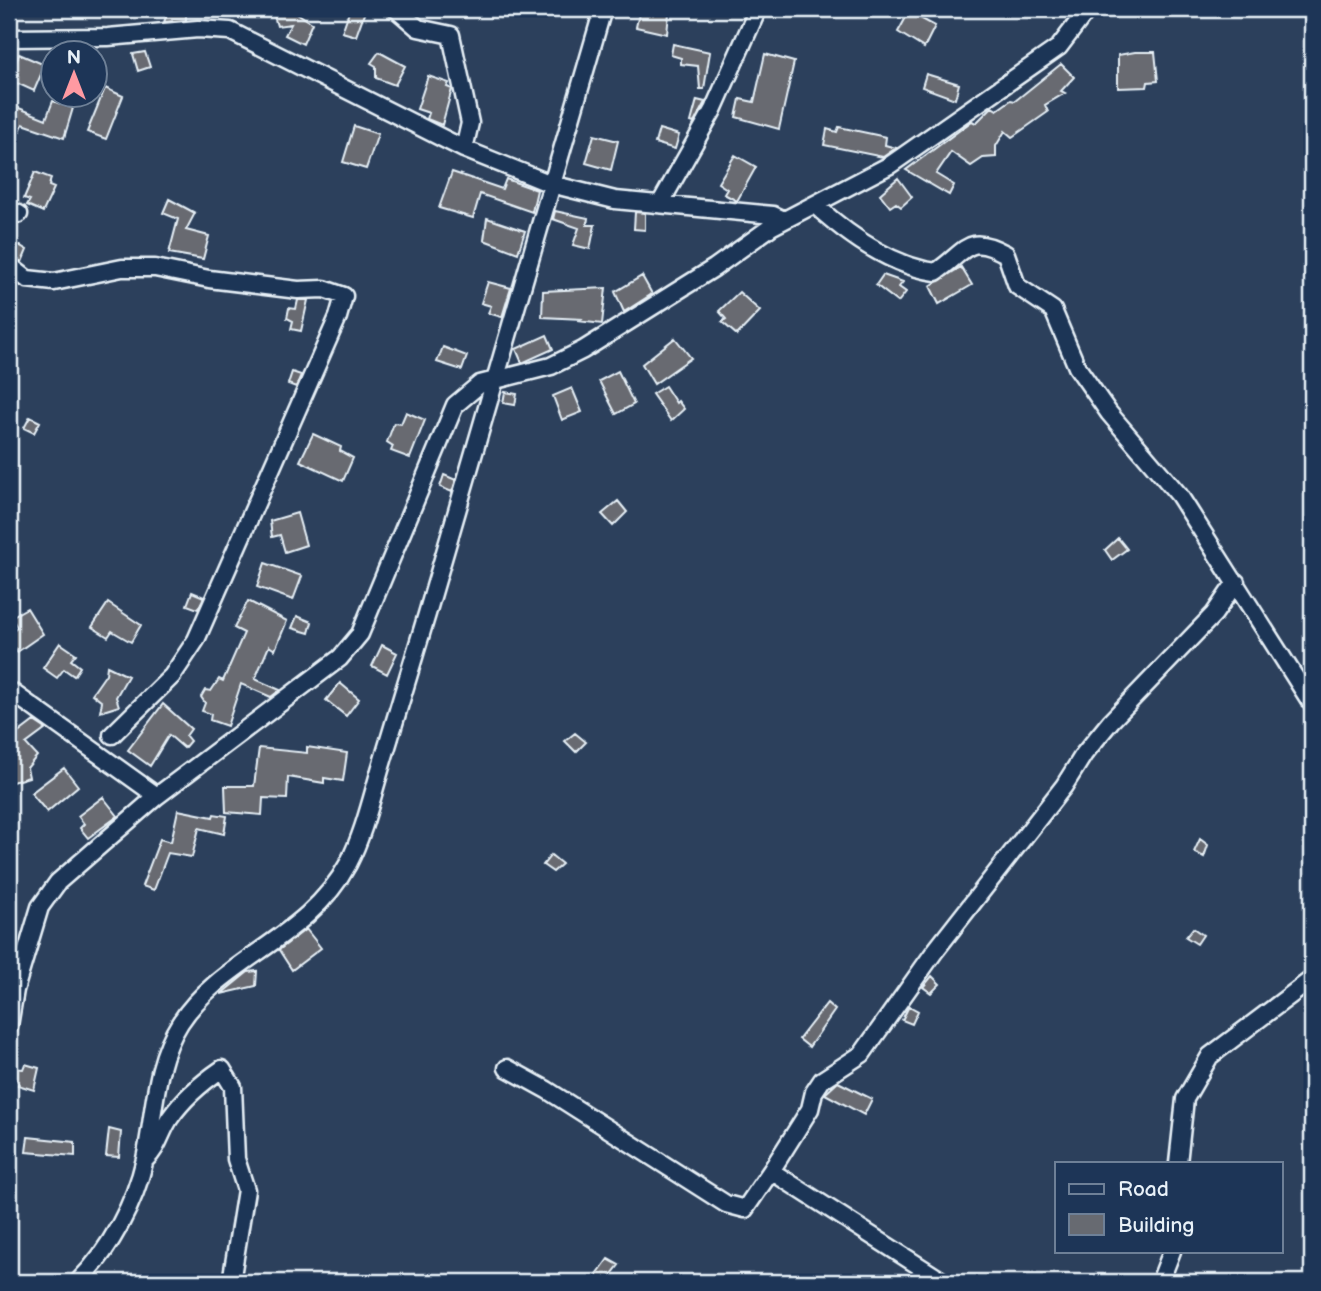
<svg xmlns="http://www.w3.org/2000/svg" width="1321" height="1291" font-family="'Balsamiq Sans',sans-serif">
<rect width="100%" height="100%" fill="#2c405c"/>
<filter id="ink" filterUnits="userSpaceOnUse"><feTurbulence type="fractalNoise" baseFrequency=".0143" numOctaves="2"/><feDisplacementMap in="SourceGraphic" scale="14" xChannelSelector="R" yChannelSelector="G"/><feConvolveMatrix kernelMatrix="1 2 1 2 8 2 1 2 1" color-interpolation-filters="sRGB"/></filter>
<g filter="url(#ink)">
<path fill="#676a71" stroke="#e8f1f8" stroke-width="2" d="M169,9L186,10V20L164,22Z
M272,9H297V13L312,23L303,44L285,35L291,24L277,26Z
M350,9L365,11L356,36L342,32Z
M640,9L669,13L667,34L636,27Z
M909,12L935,26L924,48L898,32Z
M673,44L710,52L704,89H700L698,66L681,64V58L671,55Z
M145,52L150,67L138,71L133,54Z
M379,52L405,66L395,85L376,78V66L371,63Z
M1135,52H1155L1158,81L1148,82L1147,87L1118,88V55Z
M19,54L45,65L34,91L10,80Z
M765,54L794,62L779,129L736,117L740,99L754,102Z
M1061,64L1074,77L1061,91L1065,93L1045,105L1048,112L1018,133L1012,137L1005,131L996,146V157L983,158L971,166L951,152L936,174L954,185L949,195L906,170L972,121L976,123L992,107L997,110L1011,100L1015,101Z
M926,74L959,84L955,99L922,87Z
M428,76L449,83L447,87L452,89L442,125L427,119L429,113L417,109Z
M105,88L123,96L106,139L87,132Z
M697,100L705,102L694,123L691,122Z
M53,101L73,108L64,138L23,124L20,131L9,127V104L46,119Z
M354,126L378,134L366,169L343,162Z
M839,127L886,137L885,145L896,148L883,157L824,145L827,129L837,132Z
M659,129L679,135L675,149L655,143Z
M594,135L618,141L611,170L586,163Z
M735,155L756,167L737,201L724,194L727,189L718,183Z
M35,172L51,178L49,186L54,188L43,212L27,205L30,200L24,198Z
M452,172L502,189L506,179L537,190L532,212L480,194L473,218L439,208Z
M898,178L912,197L901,207L896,203L890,207L880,194Z
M169,199L195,213L186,230L209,236L203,259L169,253L178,219L163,213Z
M555,211L588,218L587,225H595L590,249L573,245L579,228L553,219Z
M635,212L645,213V230L634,229Z
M487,218L525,231L518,253L484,240Z
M9,239L27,250L22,262L9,255Z
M961,267L972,285L939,304L930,286Z
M883,275L903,282L899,287L906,292L898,302L876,285Z
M642,276L652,294L624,312L615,292Z
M488,282L511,288L502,317L488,313L491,306L481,303Z
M606,288L602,324L578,321L583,319L542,317L543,291Z
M739,292L760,311L737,335L722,322L726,319L719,311Z
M298,300H308L301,331L291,329L293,321L287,318L289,308L296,309Z
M547,335L553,349L522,363L516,349Z
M675,338L691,358L654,384L642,364Z
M443,347L467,356L462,370L437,362Z
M618,371L634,404L616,414L599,381Z
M292,372L301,375L296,387L288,384Z
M665,386L676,403L678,401L684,409L671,421L652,394Z
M572,388L582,412L562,420L553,396Z
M505,392L517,394L515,405L503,403Z
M406,412L425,420L410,458L391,451L393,446L387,442L394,423L401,424Z
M30,417L40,422L34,433L24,428Z
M313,434L341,447L340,451L353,458L343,481L300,461Z
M444,475L456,480L452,492L440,487Z
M618,501L627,512L613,526L602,514Z
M297,513L306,545L285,552L280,535L272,537L270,521Z
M1118,538L1127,549L1112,560L1105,550Z
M265,563L302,576L293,600L257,587Z
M192,592L204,597L198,609L187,605Z
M248,601L287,621L275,650L269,646L255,679L280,690L271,697L241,684L227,726L210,720L211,714L202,711L205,703L201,697L205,690L211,691L219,679L223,681L244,633L234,628Z
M108,603L141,625L131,642L112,631L108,637L92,627Z
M27,608L43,634L17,652L9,639V633L17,627L11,617Z
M297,616L312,622L309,633L292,628Z
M60,643L76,654L71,660L80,667L74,676L64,669L57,678L43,668Z
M382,645L397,653L387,674L372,666Z
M107,666L128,676L116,697L119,706L100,712L102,702L92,694L106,674Z
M340,683L359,699L346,716L326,700Z
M163,704L191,729L186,736L190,741L184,748L169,735L150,766L128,750Z
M34,721L46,729L26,744L37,756L27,768L29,777L9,783V756L16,750L9,740Z
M575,733L586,742L576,752L565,741Z
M307,747L347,753L343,781L324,778V783L288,777L287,799L263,798L262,815L226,812L225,786H254L259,748L307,753Z
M64,768L78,786L47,812L31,793Z
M103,797L118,816L88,838L80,828L84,824L78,816Z
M178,810L213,817L214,814L227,816L224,834L199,828L192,857L168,853L154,890L142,886L160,839L171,842Z
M1200,839L1208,845L1204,857L1194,852Z
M551,855L562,864L553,872L543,865Z
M1193,928L1203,935L1197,944L1186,937Z
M306,929L321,948L292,970L279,950Z
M257,971L256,986L221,994L248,972Z
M932,976L940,984L931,993L923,987Z
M827,1003L835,1010L809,1047L799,1039Z
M909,1006L918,1011L912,1024L902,1020Z
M25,1064L39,1068L34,1090L18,1085L19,1081L9,1079L12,1068L23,1069Z
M838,1082L872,1099L864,1115L825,1094Z
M109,1129L121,1132L119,1157L106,1156Z
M28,1137L75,1142V1156L26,1152Z
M608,1259L619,1265L606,1282L595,1277Z"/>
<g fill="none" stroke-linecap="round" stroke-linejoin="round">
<g stroke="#e8f1f8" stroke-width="21">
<path id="minor" d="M396,9L418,28L451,35L470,123L464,149
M9,38L108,37L198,29L230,31L464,149L551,184L615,200L773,215L784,220
M660,204L713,110L758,9
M815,205C848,235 890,266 936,272C968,250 967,233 1006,254L1017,286L1053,310L1077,367L1109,413L1179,495L1312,704
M9,210L19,214
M9,265L27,279L54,282L122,268H155L209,279L298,290L324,289L344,296L338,317L196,640L172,676L112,735
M9,690L157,796
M9,1026L15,990L40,907L58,882L157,796L340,658L360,634L455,405L480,384L551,366L583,350L714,268L771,227L890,165L1059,47L1088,9
M507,1068L547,1090L726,1204L745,1209L771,1171
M145,1160C159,1147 160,1133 170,1118C183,1099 203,1082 222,1069L233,1087L236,1159L246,1190L231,1282
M1178,1163L1185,1099L1210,1056L1312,979
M78,1282C110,1250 135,1203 145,1159C155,1113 154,1064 180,1023C221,959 308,939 348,864C363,835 371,801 380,770C396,718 411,666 427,614C487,413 543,210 603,9
M944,1282L771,1171L810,1109L814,1092L822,1080L862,1054L935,951L1064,786L1084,754L1111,721L1214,614L1236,582
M1160,1282L1172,1251"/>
</g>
<use href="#minor" stroke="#1d3557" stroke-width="16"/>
</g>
</g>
<rect width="1321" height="1291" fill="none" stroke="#1d3557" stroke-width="35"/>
<rect x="18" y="18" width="1286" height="1256" fill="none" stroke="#e8f1f8" stroke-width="2.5" filter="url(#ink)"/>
<rect x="1055" y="1162" width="228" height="91" fill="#1d3557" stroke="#6e8097" stroke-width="2"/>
<rect x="1069" y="1184" width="35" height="10" fill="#1d3557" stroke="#6e8097" stroke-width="2"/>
<text x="1118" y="1196" font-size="21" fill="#e8f1f8">Road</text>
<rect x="1069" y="1214" width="35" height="21" fill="#676a71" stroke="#6e8097" stroke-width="2"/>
<text x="1118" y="1232" font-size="21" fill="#e8f1f8">Building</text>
<g transform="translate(74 74)"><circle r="33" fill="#1d3557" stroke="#6e8097" stroke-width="2"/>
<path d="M0-5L12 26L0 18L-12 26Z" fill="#ff9aa2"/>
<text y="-10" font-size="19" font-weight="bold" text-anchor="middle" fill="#e8f1f8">N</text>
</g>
</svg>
